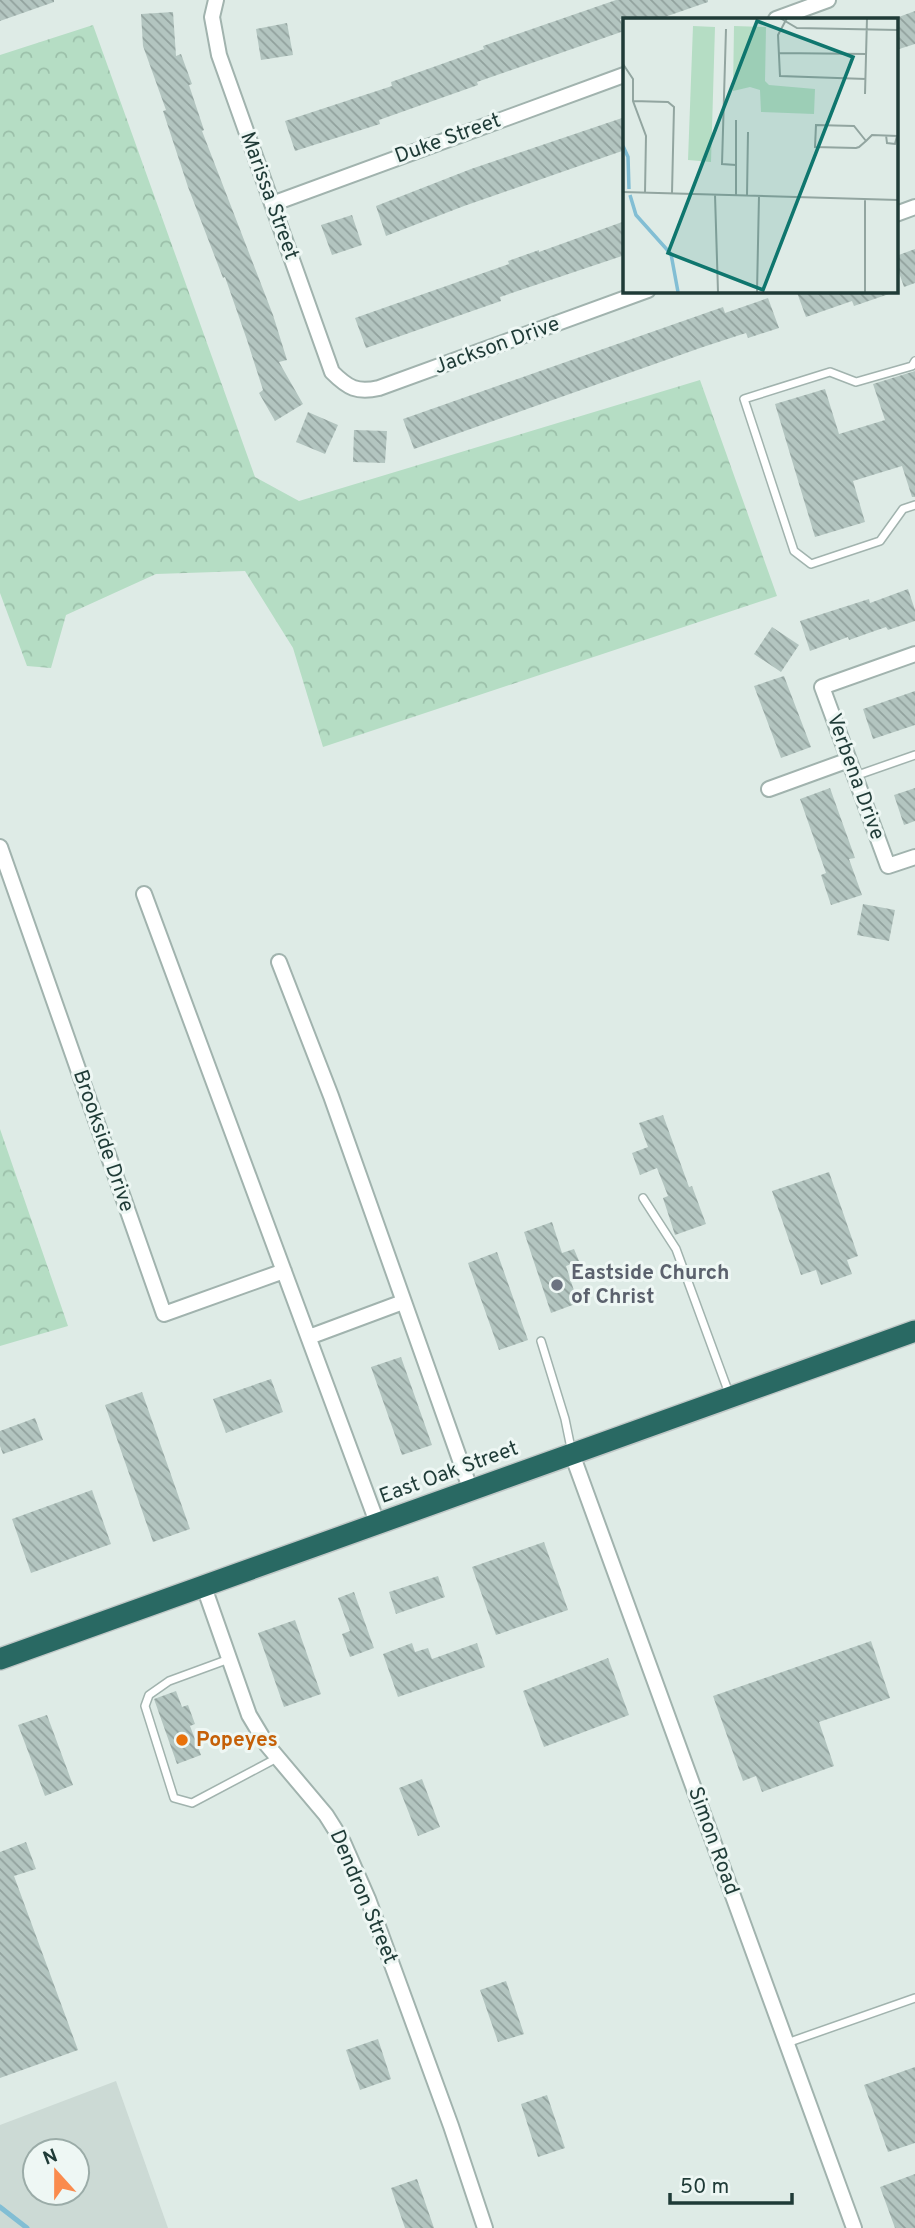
<svg xmlns="http://www.w3.org/2000/svg" width="915" height="2228" font-family="Overpass,sans-serif">
<defs>
<pattern id="forest-crowns" width="20" height="18" patternUnits="userSpaceOnUse" patternTransform="scale(1.75)"><rect width="20" height="18" fill="#b5ddc4"/><path d="M2 6a3 3 0 1 1 6 0M12 15a3 3 0 1 1 6 0" fill="none" stroke="#9bbfa9"/></pattern>
<pattern id="building-back-hatch" width="6" height="6" patternUnits="userSpaceOnUse" patternTransform="scale(1.75)"><rect width="6" height="6" fill="#b3c5c0"/><path d="M-1 5l2 2M0 0l6 6M5-1l2 2" fill="none" stroke="#91a19d"/></pattern>
</defs>
<rect width="100%" height="100%" fill="#deebe6"/>
<path fill="#ccdad5" fill-rule="evenodd" d="M116,2081L168,2228H0V2125ZM35,2151H77V2193H35Z"/>
<path fill="url(#forest-crowns)" d="M93,25L255,477L299,501L700,380L777,596L323,747L293,648L245,571L156,574L66,615L51,668L27,666L0,593V55Z
M0,1129L68,1326L0,1346Z"/>
<g fill="none" stroke-linecap="round" stroke-linejoin="round">
<path stroke="#82bed4" stroke-width="5" d="M0,2207L27,2228"/>
</g>
<path fill="url(#building-back-hatch)" d="M0,0H54V2L0,21Z
M616,0H708V2L659,19H620L624,31L477,82L478,85L379,120L380,124L295,151L285,121L392,86L391,82L484,49L483,46Z
M915,11V44L896,50V18Z
M173,12L176,56L181,54L192,84L189,85L204,130L202,131L273,315L287,360L279,362L303,404L275,421L259,393L263,390L247,340L225,277L223,278L188,187L163,111L166,110L143,46L141,14Z
M287,23L293,55L261,60L256,29Z
M625,117V150L464,206L386,236L376,206L471,169Z
M352,215L362,245L332,255L321,225Z
M625,221V255L500,297L501,301L366,348L355,318L509,264L508,261L539,250V252Z
M915,249V283L904,287L896,264V256Z
M796,290H892V293L854,306L852,301L806,317Z
M768,298L779,328L748,338L746,333L703,347L414,449L403,419L723,307L725,313Z
M915,371V497H912L902,466L853,481L865,522L815,537L775,404L825,389L839,434L885,420L873,384Z
M308,412L338,425L325,454L296,442Z
M354,430L387,431L385,463L353,462Z
M908,589L915,610V621L888,630L886,627L849,640L848,637L810,651L800,621L869,599L870,603Z
M772,627L799,645L781,672L754,654Z
M784,676L811,747L781,758L754,686Z
M915,691V725L873,739L863,709Z
M830,788L855,858L849,859L862,895L831,905L821,875L826,873L800,799Z
M915,788V821L904,825L894,795Z
M863,904L895,910L889,941L857,935Z
M663,1115L689,1187L692,1186L706,1224L675,1235L663,1198L668,1196L657,1168L640,1175L632,1153L648,1147L639,1123Z
M829,1172L858,1256L847,1260L852,1274L821,1285L816,1270L801,1275L772,1191Z
M552,1222L562,1253L574,1249L579,1261L566,1266L578,1303L551,1313L524,1232Z
M497,1252L528,1340L499,1350L468,1263Z
M401,1357L432,1445L402,1455L371,1367Z
M271,1379L283,1412L226,1433L213,1399Z
M142,1392L190,1529L153,1542L105,1405Z
M35,1418L43,1440L3,1454L0,1446V1431Z
M92,1490L111,1544L31,1573L12,1519Z
M544,1542L568,1610L496,1635L472,1567Z
M438,1576L445,1597L396,1614L389,1592Z
M354,1592L374,1648L350,1657L342,1634L350,1631L338,1598Z
M295,1620L321,1694L284,1707L258,1633Z
M871,1641L890,1698L819,1722L834,1766L762,1792L756,1776L743,1781L713,1696Z
M412,1643L415,1652L428,1648L432,1659L477,1643L485,1667L398,1697L383,1654Z
M608,1658L629,1715L544,1747L523,1691Z
M176,1691L182,1707L188,1705L195,1724L190,1726L201,1755L177,1764L154,1699Z
M47,1715L73,1785L45,1796L18,1725Z
M422,1779L440,1827L418,1836L399,1788Z
M26,1842L36,1869L14,1876L78,2050L0,2078V1852Z
M506,1981L524,2034L498,2042L480,1990Z
M378,2039L391,2079L360,2090L346,2050Z
M915,2067V2143L888,2152L864,2085Z
M547,2095L565,2148L538,2157L521,2104Z
M915,2174V2228H895L880,2187Z
M417,2179L434,2228H405L391,2188Z"/>
<g fill="none" stroke-linecap="round" stroke-linejoin="round">
<g stroke="#a1b3ae" stroke-width="10">
<path id="lane" d="M915,361L912,366L856,382L830,372L744,399L794,551L811,564L880,541L903,509L915,505
M855,776L915,755
M643,1198L676,1249L730,1396
M541,1341L565,1419L572,1453
M229,1659L169,1681L149,1695L145,1706L174,1798L192,1803L277,1758
M787,2043L915,1998"/>
</g>
<g stroke="#a1b3ae" stroke-width="18">
<path id="street" d="M216,0L212,17L219,55L332,372C348,388 357,393 379,388L648,290
M776,19L828,0
M272,204L624,75
M896,214L915,207
M915,654L822,687L888,866L915,857
M769,789L849,760
M0,847L164,1314L284,1271
M144,894L378,1525
M279,962L331,1096L471,1491
M309,1337L403,1302
M572,1454L854,2228
M204,1587L249,1715L267,1745L326,1815L343,1842L368,1899L451,2126L485,2228"/>
</g>
<g stroke="#c0c8c7" stroke-width="24">
<path id="highway" d="M0,1659L915,1331"/>
</g>
<use href="#lane" stroke="#fff" stroke-width="7"/>
<use href="#street" stroke="#fff" stroke-width="14"/>
<use href="#highway" stroke="#296963" stroke-width="21"/>
</g>
<circle fill="#6b7280" stroke="#eef7f4" stroke-width="2.5" cx="557" cy="1285" r="7"/>
<circle fill="#e8710a" stroke="#eef7f4" stroke-width="2.5" cx="182" cy="1740" r="7"/>
<g text-anchor="middle" dominant-baseline="central" stroke-width="6" stroke-linejoin="round" paint-order="stroke">
<g font-size="21" fill="#1f3b37" stroke="#eef7f4">
<text transform="translate(448 139) rotate(-20)">Duke Street</text>
<text transform="translate(269 196) rotate(70)">Marissa Street</text>
<text transform="translate(497 346) rotate(-20)">Jackson Drive</text>
<text transform="translate(855 777) rotate(70)">Verbena Drive</text>
<text transform="translate(103 1141) rotate(71)">Brookside Drive</text>
<text transform="translate(449 1473) rotate(-20)">East Oak Street</text>
<text transform="translate(713 1841) rotate(70)">Simon Road</text>
<text transform="translate(363 1897) rotate(67)">Dendron Street</text>
</g>
<g font-size="21" font-weight="bold" fill="#5b616d" stroke="#eef7f4" text-anchor="start">
<text x="571" y="1273">Eastside Church<tspan x="571" dy="24">of Christ</tspan></text>
</g>
<g font-size="21" font-weight="bold" fill="#c56008" stroke="#eef7f4" text-anchor="start">
<text x="196" y="1740">Popeyes</text>
</g>
</g>
<g transform="translate(623 18)">
<rect width="275" height="275" fill="#deebe6"/>
<path d="M70,8L92,9L88,144L65,142ZM111,8L143,9L142,63L146,67L192,71L191,96L138,94L137,72L127,69L110,73Z" fill="#b5ddc4"/>
<path fill="none" stroke="#82bed4" stroke-width="3.5" d="M0,128L5,139L6,171M7,177L13,197L48,236L55,274"/>
<path fill="none" stroke="#92a5a0" stroke-width="2" d="M157,0L174,10L275,12M164,0L155,17L157,58L243,61M103,11L99,146L113,147M155,35L243,36M0,46L10,61V83L23,118L22,175M242,76L244,0M10,83L45,84L51,89L49,175M263,117L264,125L272,126L274,118M243,123L231,108L193,107L192,129L233,130L236,129L243,123L249,117L275,118M0,174L275,182M92,177L95,274M113,177V102M124,177L125,114M0,211V274M134,274L136,178M242,274V182"/>
<path fill="#0f766e" fill-opacity="0.15" stroke="#0f766e" stroke-width="3.5" d="M134,3L230,39L140,272L45,235Z"/>
<rect width="275" height="275" fill="none" stroke="#1f3b37" stroke-width="3.5"/>
</g>
<g transform="translate(56 2172) rotate(339)"><circle r="33" fill="#eef7f4" stroke="#9baca8" stroke-width="2"/>
<path d="M0-5L12 26L0 18L-12 26Z" fill="#fa8b4d"/>
<text y="-10" font-size="19" font-weight="bold" text-anchor="middle" fill="#1f3b37">N</text>
</g>
<path d="M670 2193v10h122v-10" fill="none" stroke="#1f3b37" stroke-width="3.5"/>
<text x="680" y="2193" font-size="21" fill="#1f3b37" stroke="#eef7f4" stroke-width="5" paint-order="stroke">50 m</text>
</svg>
